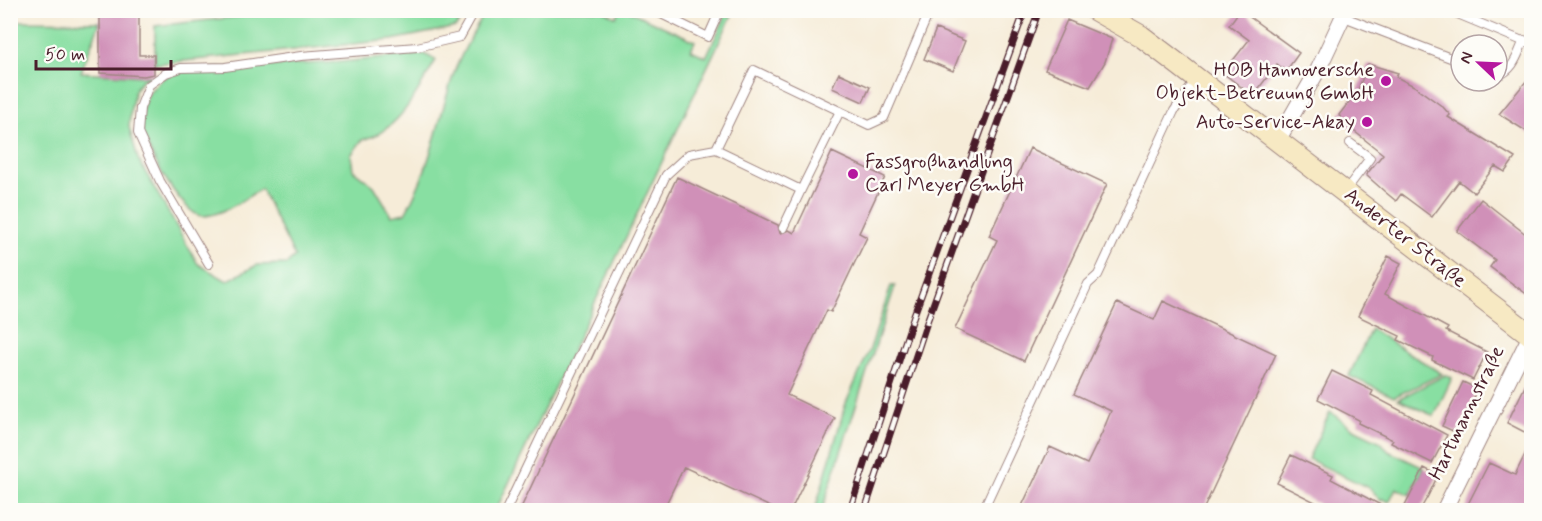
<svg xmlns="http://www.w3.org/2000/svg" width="1542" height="521" font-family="Mynerve,sans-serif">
<rect width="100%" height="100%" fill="#fdfcf7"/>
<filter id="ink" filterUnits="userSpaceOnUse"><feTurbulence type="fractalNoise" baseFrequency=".0167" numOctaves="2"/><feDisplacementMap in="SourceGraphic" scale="12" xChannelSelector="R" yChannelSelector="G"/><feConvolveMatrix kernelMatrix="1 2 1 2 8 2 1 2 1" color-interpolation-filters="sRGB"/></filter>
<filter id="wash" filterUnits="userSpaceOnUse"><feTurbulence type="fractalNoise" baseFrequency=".008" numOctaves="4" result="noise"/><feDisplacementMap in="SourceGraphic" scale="24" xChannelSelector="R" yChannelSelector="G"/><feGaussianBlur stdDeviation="1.35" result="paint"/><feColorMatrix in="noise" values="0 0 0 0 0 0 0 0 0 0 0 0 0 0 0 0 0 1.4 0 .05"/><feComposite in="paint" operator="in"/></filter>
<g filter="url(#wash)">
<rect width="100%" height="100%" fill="#f6ecd8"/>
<path fill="#88dfa2" stroke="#697f66" stroke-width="1.5" d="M602,10L616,17L619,11H629L695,41L691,50L706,57L728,11H734L496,510H11V21L100,22L81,72L155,77L142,80L135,89L131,108L129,127L138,159L198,264L227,281L257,265L287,264L295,257L261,189C243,199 223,216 202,216C183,216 140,141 141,123C142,95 152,86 173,71L340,62L424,54L436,60C418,90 399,132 362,140L351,155L353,170L374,186L392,216L405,213C432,166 437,122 454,73C462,51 475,30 486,11Z
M291,11V10L467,11L456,27L392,40L155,64V26Z
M891,286H895L822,510H815L846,403L870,349Z
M1371,329L1442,374L1394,397L1349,376Z
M1445,375L1452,378L1434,416L1398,399Z
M1330,412L1354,429L1381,442L1388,451L1424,468L1410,495L1396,488L1389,502L1383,499L1381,501L1371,489L1308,459Z"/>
<g id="blocks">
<path fill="#d090b8" d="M100,10H139V55H154V74L144,76L100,73Z
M1240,10L1299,53L1286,71L1277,64L1253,96L1223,73L1249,40L1229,25Z
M1067,20L1112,39L1105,62L1090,87L1045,70Z
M936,29L965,41L953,71L924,59Z
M1368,64L1398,73L1396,77L1414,86L1443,107L1450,115L1448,117L1515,158L1505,172L1495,166L1474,193L1459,181L1432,217L1401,194L1396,201L1384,191L1366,175L1383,154L1345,124L1339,115L1358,90Z
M839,73L870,87L863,102L832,88Z
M1532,74V135L1499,114Z
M1030,148L1107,184L1024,361L955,329L997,240L989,236Z
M832,152L885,177L859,233L867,237L831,312L827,310L787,395L835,418L791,510H777L684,467L663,510H520L677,177L778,225L780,233L789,230L794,233Z
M1481,199L1532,239V298L1490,267L1495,260L1457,231Z
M1388,256L1401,263L1385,294L1448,328L1446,331L1487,352L1473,380L1432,360L1433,357L1398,340L1400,336L1358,316Z
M1163,301L1276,354L1203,510H1020L1050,447L1087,464L1102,433L1111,411L1074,394L1117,303L1154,320Z
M1332,371L1373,391L1371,395L1447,435L1432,463L1391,443L1393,440L1358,423L1359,420L1318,399Z
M1532,372V436L1507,423Z
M1463,382L1478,389L1457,433L1442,426Z
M1532,440V510H1465L1489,463L1515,475Z
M1291,455L1333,475L1331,479L1390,510H1315L1319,504L1277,483Z
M1424,468L1438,475L1428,496L1420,510H1403Z"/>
</g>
</g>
<g filter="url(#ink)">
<use href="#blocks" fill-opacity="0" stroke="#a08682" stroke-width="1.5"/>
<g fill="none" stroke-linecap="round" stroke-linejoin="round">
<g stroke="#a08682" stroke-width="10">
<path id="service" d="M653,10L708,37L720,10
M1448,10L1532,45
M1344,17L1461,62
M1497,76C1514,70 1517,56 1524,40
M840,111L801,190L716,149L754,70L869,125L884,118L930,10
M1346,190L1370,158L1350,143
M783,228L801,190
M209,264L160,181L138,133L140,108L149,85L166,73L181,68L225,67L301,56L417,47L460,37L475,10
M506,510L666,175L689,154L716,149
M983,510L1088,284L1098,275L1174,111L1196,80"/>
</g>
<g stroke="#a08682" stroke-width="17">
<path id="minor" d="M1278,140L1318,70L1346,10
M1444,510L1532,332"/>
</g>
<g stroke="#a08682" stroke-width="23">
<path id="secondary" d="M1095,10L1141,36L1170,58L1532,336"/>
</g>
<use href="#service" stroke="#fff" stroke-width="8"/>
<use href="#minor" stroke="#fff" stroke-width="15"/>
<use href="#secondary" stroke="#f7e9c3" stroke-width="21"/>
<g stroke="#4a1f2b" stroke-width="7">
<path id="rail" d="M850,510L914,315L1025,10
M865,510L928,319L1039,10"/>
</g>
<use href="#rail" stroke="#fdfcf7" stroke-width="4.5" stroke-dasharray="14" stroke-linecap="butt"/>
</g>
</g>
<g fill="#b5179e" stroke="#fdfcf7" stroke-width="2">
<circle cx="1386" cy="81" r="6"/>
<circle cx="1367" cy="122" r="6"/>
<circle cx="853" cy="174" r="6"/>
</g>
<g text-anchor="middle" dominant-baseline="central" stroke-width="5" stroke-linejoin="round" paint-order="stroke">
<g font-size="20" fill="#4a1f2b" stroke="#fdfcf7" text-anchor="end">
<text x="1374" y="70">HOB Hannoversche<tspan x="1374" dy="23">Objekt-Betreuung GmbH</tspan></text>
<text x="1355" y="122">Auto-Service-Akay</text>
<text x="865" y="162" text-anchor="start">Fassgroßhandlung<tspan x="865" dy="23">Carl Meyer GmbH</tspan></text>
</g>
<g font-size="20" fill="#4a1f2b" stroke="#fdfcf7">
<text transform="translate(1405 238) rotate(38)">Anderter Straße</text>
<text transform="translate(1467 413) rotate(-64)">Hartmannstraße</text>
</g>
</g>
<rect width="1542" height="521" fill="none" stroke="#fdfcf7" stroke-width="36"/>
<g transform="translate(1479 63) rotate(293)"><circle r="28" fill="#fdfcf7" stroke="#b5a4a5" stroke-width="1.5"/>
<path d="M0-4.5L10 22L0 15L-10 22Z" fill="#b5179e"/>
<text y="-9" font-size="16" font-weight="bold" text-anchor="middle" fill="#4a1f2b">N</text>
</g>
<path d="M36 60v9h135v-9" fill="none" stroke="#4a1f2b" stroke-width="3"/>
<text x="45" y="60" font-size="18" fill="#4a1f2b" stroke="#fdfcf7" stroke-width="4.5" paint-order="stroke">50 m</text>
</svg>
